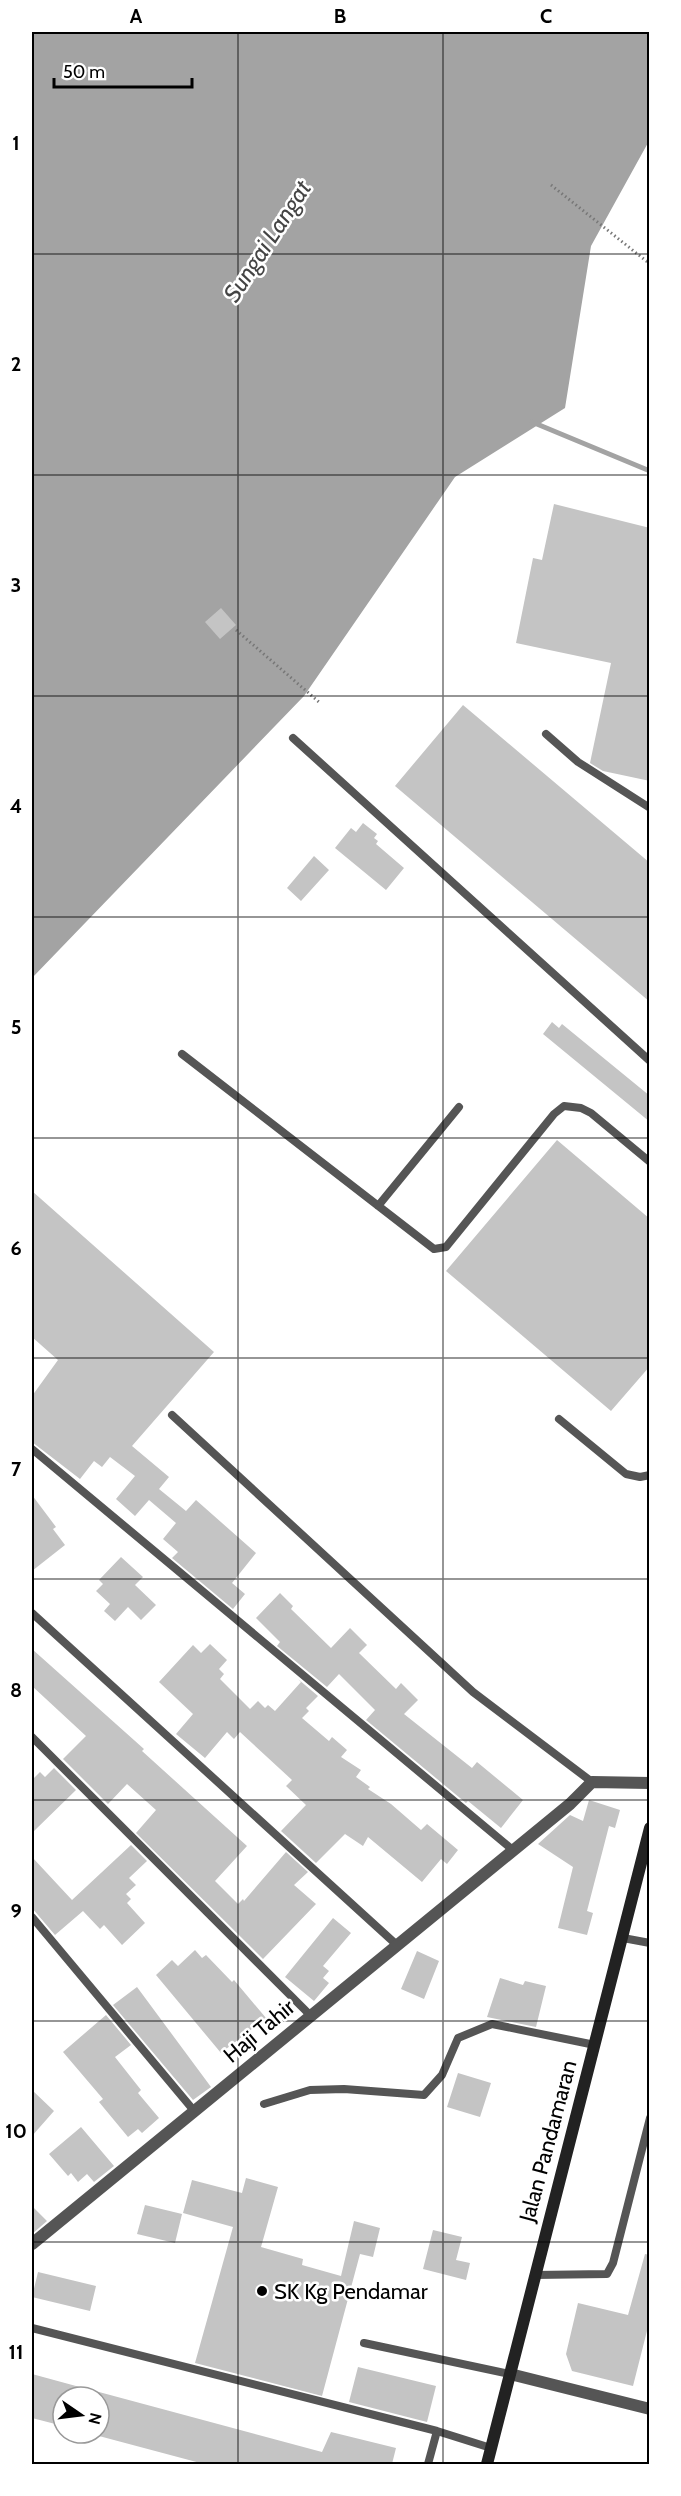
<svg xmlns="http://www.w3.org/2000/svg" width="681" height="2496" font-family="Cabin,sans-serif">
<rect width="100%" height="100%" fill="#fff"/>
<path fill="#a3a3a3" d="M32,32H649V141L591,246L565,408L455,477L304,696L32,978Z"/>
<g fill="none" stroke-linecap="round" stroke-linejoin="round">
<path stroke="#a3a3a3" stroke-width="5" d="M532,422L650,471"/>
</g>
<path fill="#c4c4c4" d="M554,504L650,528V781L603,771L590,763L611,663L516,643L533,558L542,560Z
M221,608L236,625L220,639L205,622Z
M463,705L650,863V1002L395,786Z
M363,823L377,834L374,838L378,841L376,844L404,868L386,890L335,848L351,828L356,832Z
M314,856L329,870L301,901L287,888Z
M552,1022L559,1028L562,1024L650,1096V1122L543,1034Z
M557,1140L650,1219V1366L611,1411L446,1271Z
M32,1191L214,1352L132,1446L169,1477L159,1489L186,1511L196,1500L256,1553L232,1583L245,1594L233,1609L172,1558L178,1552L163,1539L176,1523L149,1500L135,1516L116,1499L135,1476L110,1457L102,1467L94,1461L80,1479L32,1442V1396L58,1360L32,1337Z
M32,1495L56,1527L53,1529L65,1545L32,1571Z
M121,1557L143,1577L135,1585L156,1605L141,1620L128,1607L115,1621L104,1611L110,1604L96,1591L103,1584L99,1580Z
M280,1593L293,1606L291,1609L331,1648L350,1628L367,1645L359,1653L396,1689L401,1683L418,1700L404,1714L472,1768L477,1762L523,1800L501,1828L468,1801L466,1803L366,1720L375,1710L339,1674L327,1687L277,1646L280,1642L256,1618Z
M210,1644L227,1660L219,1669L224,1674L220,1679L250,1709L258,1701L265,1708L268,1705L275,1711L301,1682L298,1679L318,1696L306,1708L309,1711L302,1718L329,1741L332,1737L347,1750L341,1757L361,1770L356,1777L370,1787L368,1789L391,1804L421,1830L427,1824L458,1850L447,1864L441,1859L422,1882L368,1837L363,1846L345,1834L316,1863L281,1831L306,1805L286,1786L292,1780L240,1732L234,1739L227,1732L205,1758L176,1734L193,1714L159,1682L193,1645L201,1653Z
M32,1649L144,1749L142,1751L247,1846L215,1881L238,1904L243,1899L244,1901L286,1852L308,1872L294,1885L316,1904L263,1959L136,1833L156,1810L127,1784L108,1804L63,1759L86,1736L32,1686Z
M54,1768L76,1790L32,1833V1780L40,1772L45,1777Z
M589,1800L620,1810L615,1828L609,1826L587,1911L593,1913L587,1935L558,1928L573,1867L538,1844L570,1815L583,1821Z
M131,1845L147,1861L129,1878L136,1885L126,1894L131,1899L127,1903L145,1923L122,1945L104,1925L100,1929L83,1911L55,1935L32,1908V1857L72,1900Z
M333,1918L351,1933L323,1966L329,1971L323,1978L329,1983L314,2001L285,1977Z
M195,1950L202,1958L206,1955L232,1982L234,1980L266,2018L221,2053L156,1975L172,1960L178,1966Z
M417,1951L439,1961L424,1999L401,1989Z
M500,1978L523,1985L525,1981L546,1986L536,2027L487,2017Z
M137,1987L211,2087L193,2100L113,2005Z
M106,2015L131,2045L115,2057L141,2090L138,2093L159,2118L142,2133L138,2129L128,2137L99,2102L103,2099L63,2052Z
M458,2073L491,2083L480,2117L447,2107Z
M32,2090L54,2111L32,2136Z
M81,2127L114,2166L94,2182L87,2174L78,2182L71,2173L68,2176L49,2154Z
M246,2178L278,2187L261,2247L303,2259L302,2265L341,2276L354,2221L380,2228L373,2257L360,2254L322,2396L195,2363L233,2227L183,2213L192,2180L242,2193Z
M145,2205L182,2214L175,2243L137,2234Z
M32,2206L47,2221L32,2234Z
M433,2230L462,2237L456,2260L470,2263L466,2280L423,2269Z
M645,2254L650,2255V2319L633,2386L572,2371L566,2354L578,2303L628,2315Z
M38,2272L96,2286L90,2311L32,2297Z
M358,2367L436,2386L427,2422L349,2402Z
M32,2374L98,2392V2397H63V2426L32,2418Z
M99,2392L322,2452L331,2432L396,2448L392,2464H204L99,2436Z"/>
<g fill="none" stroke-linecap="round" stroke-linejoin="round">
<path stroke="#777" stroke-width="3" stroke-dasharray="1.5 3" stroke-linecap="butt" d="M551,185L650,264
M236,630L319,702"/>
<path stroke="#555" stroke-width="8" d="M546,734L578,762L650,808
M293,738L650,1061
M182,1054L434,1249L446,1247L554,1114L564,1106L581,1108L591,1113L650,1162
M378,1206L459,1107
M172,1415L473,1692L592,1782
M559,1419L626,1474L640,1477L650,1475
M32,1449L514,1851
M32,1613L398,1946
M32,1737L311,2016
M32,1917L195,2112
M623,1938L650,1943
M264,2104L310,2090L344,2089L424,2095L442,2075L458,2038L492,2024L595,2045
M535,2275L607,2274L613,2263L650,2118
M32,2328L437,2431L491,2448
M364,2343L510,2374
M428,2464L437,2431"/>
<path stroke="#555" stroke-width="12" d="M32,2244L570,1804L592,1782L650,1783
M510,2374L650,2409"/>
<path stroke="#222" stroke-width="12" d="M487,2464L650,1828"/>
</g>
<path fill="none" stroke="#000" stroke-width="1.5" stroke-opacity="0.55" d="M238,32V2464M443,32V2464M32,254H650M32,475H650M32,696H650M32,917H650M32,1138H650M32,1358H650M32,1579H650M32,1800H650M32,2021H650M32,2242H650"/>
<circle fill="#000" stroke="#fff" stroke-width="2" cx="262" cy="2291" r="6"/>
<g text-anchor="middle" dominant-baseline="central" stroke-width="5" stroke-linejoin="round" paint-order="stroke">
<g font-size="22" fill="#000" stroke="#fff">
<text transform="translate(259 2031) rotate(-40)">Haji Tahir</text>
<text transform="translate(548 2141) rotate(-75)">Jalan Pandamaran</text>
</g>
<g font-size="22" fill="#000" stroke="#fff" text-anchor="start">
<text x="274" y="2291">SK Kg Pendamar</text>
</g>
<g font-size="24" font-style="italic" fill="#444" stroke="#fff">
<text transform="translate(267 241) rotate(-57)">Sungai Langat</text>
</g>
</g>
<rect width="681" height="2496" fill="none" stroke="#ffffff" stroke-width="66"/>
<g transform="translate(81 2415) rotate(104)"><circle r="28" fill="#ffffff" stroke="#999999" stroke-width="1.5"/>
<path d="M0-4.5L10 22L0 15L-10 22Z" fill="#000000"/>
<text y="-9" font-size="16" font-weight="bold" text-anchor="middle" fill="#000000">N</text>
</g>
<path d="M54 78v9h138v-9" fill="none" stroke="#000000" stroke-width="3"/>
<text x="63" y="78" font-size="18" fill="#000000" stroke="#ffffff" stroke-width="4.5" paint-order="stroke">50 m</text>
<rect x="33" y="33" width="615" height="2430" fill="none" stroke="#000" stroke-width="2"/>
<g font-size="20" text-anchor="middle" font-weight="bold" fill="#000">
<text x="136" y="23">A</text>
<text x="340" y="23">B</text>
<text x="546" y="23">C</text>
<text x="16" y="150">1</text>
<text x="16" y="371">2</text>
<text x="16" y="592">3</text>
<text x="16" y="813">4</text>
<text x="16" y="1034">5</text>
<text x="16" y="1255">6</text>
<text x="16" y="1476">7</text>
<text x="16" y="1697">8</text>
<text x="16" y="1918">9</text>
<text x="16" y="2138">10</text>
<text x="16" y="2359">11</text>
</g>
</svg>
